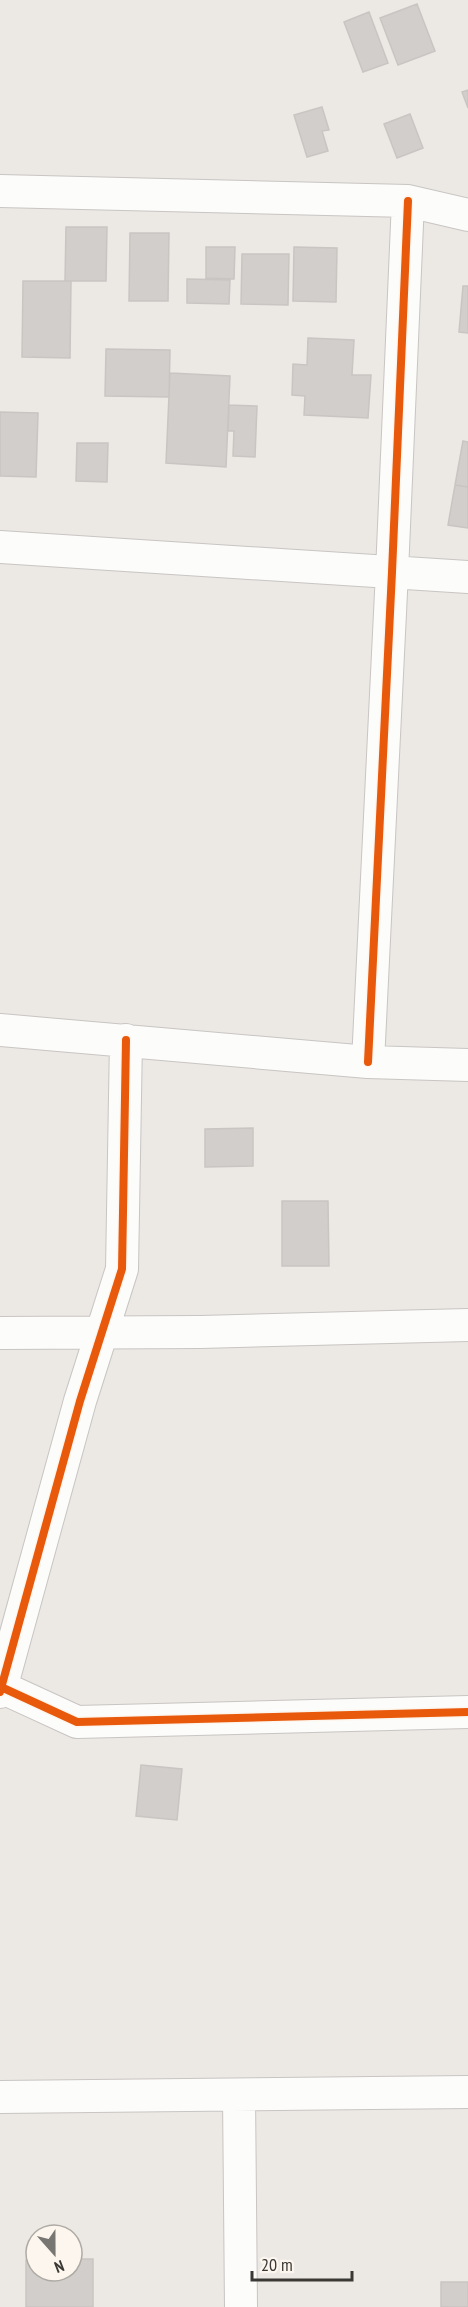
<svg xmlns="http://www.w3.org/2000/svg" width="468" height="2307" font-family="'PT Sans Narrow',sans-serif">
<rect width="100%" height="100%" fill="#ece8e4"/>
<path fill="#d1cecb" stroke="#c9c5c3" stroke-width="1.5" d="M417,4L435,51L398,65L380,18Z
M369,12L388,63L363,72L344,22Z
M468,90V108L462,92Z
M322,107L329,130L322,131L328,151L307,157L294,115Z
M410,114L423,148L397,158L384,124Z
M66,227H107L106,281H65Z
M130,233H169L168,301H129Z
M206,247H235L234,279L206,278Z
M294,247L337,248L336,302L293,301Z
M242,254H289L288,305L241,304Z
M187,279L230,280L229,304L187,303Z
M23,281H71L70,358L22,357Z
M463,286H468V333L459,332Z
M308,338L354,340L352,375H371L368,418L304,415L305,396L292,395L293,364L307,365Z
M106,349L170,350L169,397L105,396Z
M170,373L230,376L226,467L166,463Z
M229,405L257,406L255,457L233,456L234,431H228Z
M0,412L38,413L36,477L0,476Z
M463,441L468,442V487L455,485Z
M77,443H108L107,482L76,481Z
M455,485L468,487V528L448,525Z
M253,1128V1166L205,1167V1129Z
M282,1201H328L329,1266H282Z
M141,1765L182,1769L177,1820L136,1816Z
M72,2259H93V2307H26V2260H36V2271H72Z
M441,2282H468V2307H441Z"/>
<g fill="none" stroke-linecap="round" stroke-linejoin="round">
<g stroke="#c8c5c3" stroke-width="34">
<path id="street" d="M0,191L408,201L468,215
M0,547L468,577
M0,1030L368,1062L468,1065
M368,1062L392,572L408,201
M0,1333L201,1332L468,1325
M1,1687L77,1722L468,1712
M0,1692L80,1401L122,1269L126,1040
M239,2095L241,2307
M0,2097L468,2092"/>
</g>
<use href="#street" stroke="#fcfcfb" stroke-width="32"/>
<g stroke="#fcf6ee" stroke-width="11">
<path id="cycleway" d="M368,1062L392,572L408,201
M1,1687L77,1722L468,1712
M0,1692L80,1401L122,1269L126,1040"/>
</g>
<use href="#cycleway" stroke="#e8590c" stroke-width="8"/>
</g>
<g transform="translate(54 2253) rotate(159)"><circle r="28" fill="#fcf6ee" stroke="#aeaaa4" stroke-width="1.5"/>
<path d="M0-4.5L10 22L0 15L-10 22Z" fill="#787672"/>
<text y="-9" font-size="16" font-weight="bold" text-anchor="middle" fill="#3a3834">N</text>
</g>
<path d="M252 2271v9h100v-9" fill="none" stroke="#3a3834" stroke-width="3"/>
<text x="261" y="2271" font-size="18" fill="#3a3834" stroke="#fcf6ee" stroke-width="4.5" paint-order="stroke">20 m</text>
</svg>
